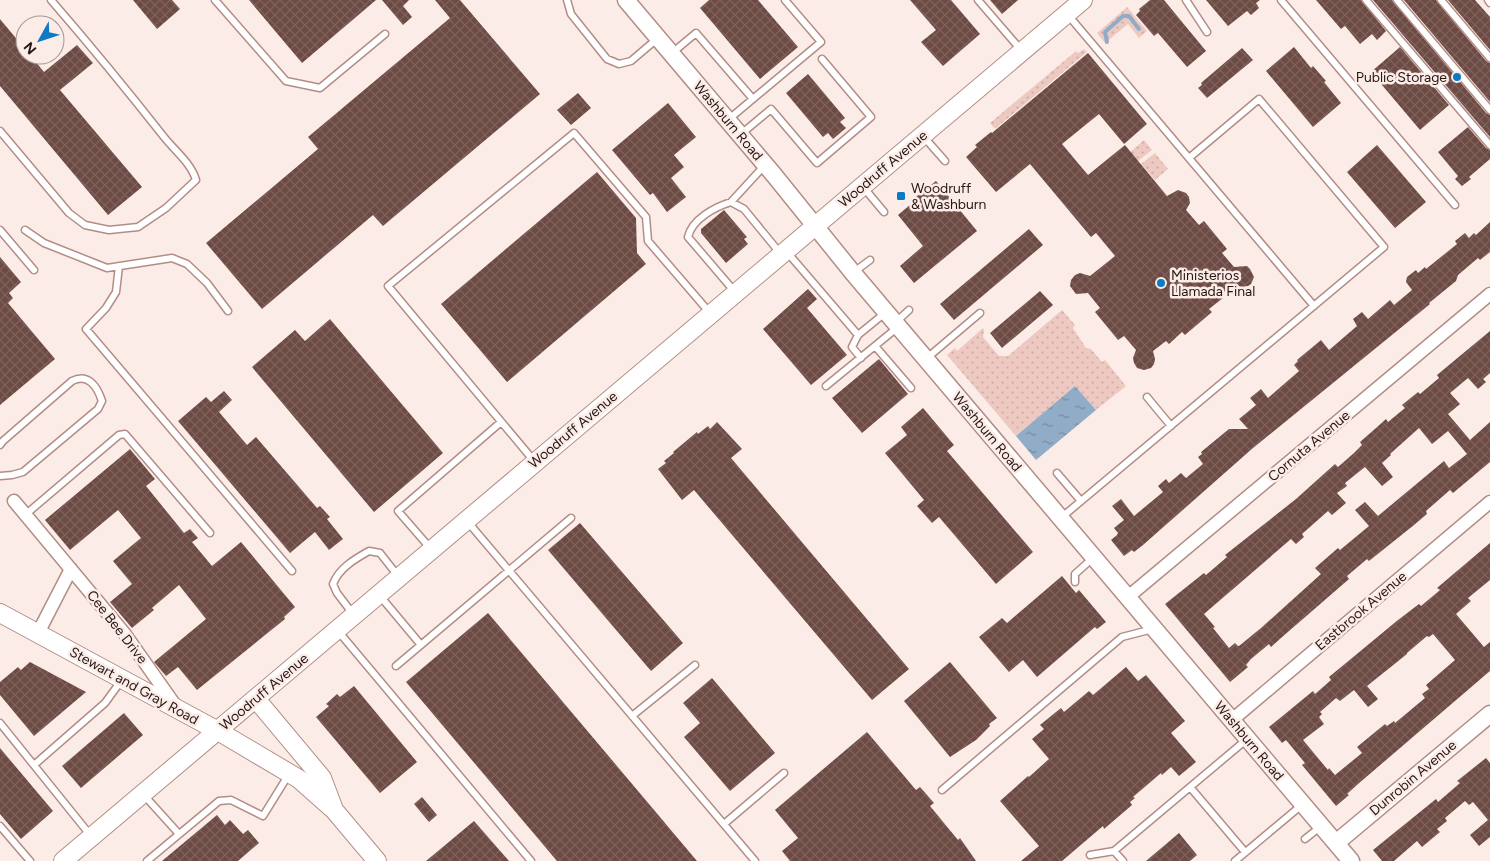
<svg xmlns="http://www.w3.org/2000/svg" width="1490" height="861" font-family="Figtree,sans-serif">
<defs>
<pattern id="grass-dots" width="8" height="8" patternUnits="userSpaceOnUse" patternTransform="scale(1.25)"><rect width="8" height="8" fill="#eec9c1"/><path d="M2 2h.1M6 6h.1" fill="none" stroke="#ccaca5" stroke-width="1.8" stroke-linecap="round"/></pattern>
<pattern id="water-ripples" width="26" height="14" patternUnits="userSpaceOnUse" patternTransform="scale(1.25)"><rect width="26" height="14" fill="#91acc6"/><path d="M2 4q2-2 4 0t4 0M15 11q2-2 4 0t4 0" fill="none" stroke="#768ba0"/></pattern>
<pattern id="building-cross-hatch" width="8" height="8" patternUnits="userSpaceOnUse" patternTransform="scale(1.25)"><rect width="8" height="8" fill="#6d4b44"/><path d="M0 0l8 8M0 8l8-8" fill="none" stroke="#7d615b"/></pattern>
</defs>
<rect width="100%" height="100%" fill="#fcece8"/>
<path fill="url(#grass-dots)" d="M1127,7L1147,31L1139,38L1128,24L1105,43L1097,33Z
M1084,49L1087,52L995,129L990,123L1076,51L1078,53Z
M1144,140L1152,150L1138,161L1137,159L1135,160L1129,153Z
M1155,153L1168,169L1155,180L1141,164Z
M1062,310L1075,325L1073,328L1086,348L1091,349L1102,362L1105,360L1126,386L1096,410L1075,386L1016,436L947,355L955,348L957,351L983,328L984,330L983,337L999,356H1008Z"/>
<path fill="url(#water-ripples)" d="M1075,386L1096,410L1036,460L1016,436Z"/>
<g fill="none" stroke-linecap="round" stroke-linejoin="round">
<path stroke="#91acc6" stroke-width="4" d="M1107,42L1105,32L1123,16H1129L1139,29"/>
</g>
<path fill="url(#building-cross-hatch)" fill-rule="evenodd" d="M133,0H172L180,9L157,29Z
M249,0H376L302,63Z
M382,0H409L403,6L412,17L403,25Z
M435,0H460L540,94L383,226L373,215L262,309L206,243L318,149L308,137L450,18Z
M709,0H758L798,47L760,79L700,8Z
M910,0H951L980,34L943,66L921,42L936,30Z
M990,0H1018L1002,14Z
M1150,0H1164L1206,51L1187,67L1158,33L1154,36L1136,15L1140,11L1139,9Z
M1206,0H1260L1256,3L1259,8L1251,15L1247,11L1228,26Z
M1316,0H1361L1386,31L1377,40L1372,34L1360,44L1345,26L1341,29Z
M1373,0H1392L1486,113L1490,115V137Z
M1404,0H1436L1486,61L1490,63V102Z
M1448,0H1475L1490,17V50Z
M0,19L25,49V55H30L44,72L77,45L93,63L60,90L142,187L108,215L0,86Z
M1294,47L1311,68L1313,66L1326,81L1324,82L1341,103L1313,127L1266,71Z
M1400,47L1449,105L1420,130L1371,72Z
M1242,48L1253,60L1207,98L1198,88L1202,85L1201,83Z
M1088,53L1147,124L1124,144L1099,114L1062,144L1088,175L1125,145L1167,196L1178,190L1186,193L1189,197L1190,203L1186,210L1199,225L1204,221L1227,249L1222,253L1234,267L1247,266L1250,269L1254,277L1251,284L1248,286L1241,287L1233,284L1221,295L1223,298L1209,309L1212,312L1185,335L1182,332L1169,344L1166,341L1153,351L1155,359L1154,364L1151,368L1144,370L1137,368L1134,363L1133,358L1136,350L1124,336L1118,340L1095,312L1100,308L1088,293L1076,294L1070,286L1071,280L1075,275L1080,273L1090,276L1115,256L1096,233L1091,237L1030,164L996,192L966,157L977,147L975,145L991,132L992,133Z
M808,74L845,118L840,122L846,128L833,139L828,133L823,137L786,93Z
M578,93L591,108L571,125L557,110Z
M668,103L696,137L674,155L684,167L671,178L686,197L667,212L653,193L650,195L612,150Z
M1468,127L1486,148L1490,150V159L1469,177L1471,179L1462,186L1455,179L1458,176L1438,152Z
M1377,145L1426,202L1395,228L1347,172Z
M597,172L636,218L637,253L646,264L507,382L441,304Z
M936,181L977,231L914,283L900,266L923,246L898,215L917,199L916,197Z
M724,210L747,237L744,239L748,244L726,263L701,233V229Z
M1490,222V252L1480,260L1478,258L1458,275L1456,281L1429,303L1430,304L1253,448L1143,545L1134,552L1132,550L1124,556L1111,540L1117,535L1118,533L1114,528L1124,520L1112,506L1121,499L1134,516L1163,492L1158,486L1166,479L1169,483L1181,473L1186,478L1203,464L1198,457L1202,454L1201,452L1229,429H1248L1239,419L1256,405L1250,398L1261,389L1268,398L1299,371L1294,365L1298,361L1297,360L1321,340L1329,350L1357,326L1353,319L1362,312L1368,319L1390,300L1394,305L1412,290L1406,282L1407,277L1416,270L1418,273L1425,267L1426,269L1457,244L1455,241L1465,233L1469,238L1474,233L1476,235Z
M1029,229L1043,245L954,320L940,304Z
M0,257L21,282L9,293L13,298L8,303L55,359L0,405Z
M808,289L817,299L807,308L847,355L811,385L763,329Z
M1040,291L1053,305L1002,348L990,333Z
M330,319L443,453L374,512L252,367L295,330L305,341Z
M1490,331V373L1483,379L1486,382L1478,389L1468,378L1450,393L1460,404L1448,414L1470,440L1490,422V462L1453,493L1450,490L1426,511L1427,514L1414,525L1369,561L1367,559L1347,576L1349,579L1281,638L1271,647L1269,644L1251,659L1246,665L1248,667L1230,682L1165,604L1204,573L1206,575L1227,557L1225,555L1296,499L1335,464L1338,467L1354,453L1362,445L1360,442L1376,428L1386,419L1388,422L1405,408L1402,405L1418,392L1420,394L1439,378L1437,375ZM1419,428L1432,444L1448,431L1467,454L1449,468L1444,461L1378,516L1365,502L1355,510L1369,526L1340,550L1338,548L1315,568L1321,574L1261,628L1239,646H1238L1235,643L1229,648L1213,628L1215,627L1204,614L1291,539L1296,544L1304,537L1302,534L1328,511L1332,515L1346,503L1337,493L1347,486L1345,483L1365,467L1382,486L1393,477L1382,463L1391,455L1390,454Z
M879,359L908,394L862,433L832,398Z
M224,391L232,400L219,412L247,445L256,437L317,508L320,506L330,517L327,519L343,539L329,550L315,532L290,553L178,421L206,397L211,402Z
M923,408L954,445L947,451L1033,552L996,584L939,517L932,523L917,506L924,500L885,453L907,435L901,427Z
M717,422L742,449L731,458L909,669L872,700L694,490L682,500L658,469L666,463L664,461L674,453L673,452L697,432L698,434L708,426L710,429Z
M130,449L155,479L146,486L184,533L190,529L198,538L192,542L212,566L241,542L295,607L284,617L285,619L197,690L178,667L166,676L154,662L206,619L179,585L152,608L154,610L132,628L110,602L132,584L113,561L141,538L118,510L70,550L45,520Z
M580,523L683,643L651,671L548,550Z
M1490,543V580L1468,598L1471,601L1456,614L1484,647L1490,642V671L1358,784L1347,794L1349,795L1336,806L1302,765L1305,763L1286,740L1282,743L1269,727L1313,691L1315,694L1331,680L1329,677L1398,620L1419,604L1421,606L1440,590L1437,588ZM1433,634L1455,660L1426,685L1429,689L1422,694L1425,698L1395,723L1394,721L1387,726L1385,724L1357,747L1362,753L1335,775L1329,768L1328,770L1303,740L1324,724L1319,717L1322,714L1320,712L1336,698L1340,701L1354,690L1368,707L1378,699L1367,686L1407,654V653L1427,636L1429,637Z
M1062,576L1076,593L1079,590L1106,622L1097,629L1095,627L1037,677L1023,660L1009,672L979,637L1002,618L1007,623Z
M488,613L697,861H557L406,682Z
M30,662L86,692L34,736L0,695V682L18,667L21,670Z
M950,662L997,718L989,724L990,726L976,740L950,757L904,701Z
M1126,667L1138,681L1146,675L1185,721L1171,733L1196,762L1179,776L1171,767L1162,775L1161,773L1133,797L1135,798L1130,802L1132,805L1104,829L1103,826L1062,861H1021L1039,846L1000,801L1028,776L1029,777L1049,759L1032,739L1044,729L1040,725L1061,708L1064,712L1089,691L1093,695Z
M712,678L775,753L730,791L684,737L700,723L683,703Z
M354,686L417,762L380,793L316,717L329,706L326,704L337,694L340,697Z
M124,713L143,735L81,788L62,766Z
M867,732L916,790L920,787L934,803L930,806L958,840L960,838L976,861H790L782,851L798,838L775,810Z
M0,748L53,811L21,839L0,814Z
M1486,758L1490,763V837L1479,846L1470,835L1488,820L1473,802L1469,805L1465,801L1445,818L1447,821L1437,829L1440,832L1422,847L1417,841L1394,861H1382L1373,850L1436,799L1438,802L1460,783L1457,781Z
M422,797L437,815L429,822L414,804Z
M217,815L225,825L230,820L243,834L248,830L259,843L238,861H162Z
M474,821L509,861H426Z
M1179,833L1197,855L1190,861H1146Z"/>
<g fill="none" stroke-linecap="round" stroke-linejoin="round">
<g stroke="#b38d85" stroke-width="9">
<path id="service" d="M215,0L286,81L320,88L385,34
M567,0L571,14L607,59L619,64L631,61L658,38
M978,0L1021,50
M1186,0L1207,32
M1281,0L1455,205
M1366,0L1490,145
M1397,0L1490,110
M1441,0L1490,58
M1488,0L1490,3
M1068,15L1314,306
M672,53L696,33L753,99
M729,119L821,42L785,0
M0,131L69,213L85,225L109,230L138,227L166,208L196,180C191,163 175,151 164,137C127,90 90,45 51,0
M740,135L771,109L817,163L871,117L822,59
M923,136L945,161
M864,188L884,212
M731,202L764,166
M0,230L34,270
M25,230L44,243L107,268L172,258L187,264L207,283L228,311
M787,252L858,335L885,313
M119,266L116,292L106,308L86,329L292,571
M854,272L870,260
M735,292L688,237C692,219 715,207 731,202L744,209L780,253
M895,323L909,310
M858,335L852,347L861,358
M875,346L911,388
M927,358L980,313
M826,386L898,327
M1147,397L1171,426
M0,445L3,441L72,381C88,373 97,386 102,401L98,409L23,472L12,475L0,476
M534,461L388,286L574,133L646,217L648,241L710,313
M1057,473L1081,501
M25,515L119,435L125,434L210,533
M1062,517L1384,247L1259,99L1189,158
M467,521L755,861
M431,549L398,511L501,422
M1075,582V574L1094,557
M380,596L421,645
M353,614L337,593L333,584C339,568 355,559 369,551L380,553L398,576
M338,631L531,861
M396,666L571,518
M632,716L695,665
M0,723L91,836
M34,765L105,703L121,681
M1190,787L1245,852
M942,790L1122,637L1153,629
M143,794L179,834
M724,824L784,773
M0,826L30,861
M1305,839L1320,827
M1114,851L1123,861
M1090,855L1114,851L1246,740
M147,861L219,801L231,800L263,816L289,774
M1235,861L1303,804"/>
</g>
<g stroke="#b38d85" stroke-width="15">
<path id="minor" d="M14,501L124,633L177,708
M1128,597L1490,294
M38,633L71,569
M1232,720L1490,502"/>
</g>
<g stroke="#b38d85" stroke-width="19">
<path id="tertiary" d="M626,0L774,175L853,273L1351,861
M1336,843L1490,714"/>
</g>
<g stroke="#b38d85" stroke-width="20">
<path id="secondary" d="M0,613L218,731L299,779L334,810L377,861
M256,699L322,778L333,807
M63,861L1083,0"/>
</g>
<use href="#service" stroke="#fff" stroke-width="6"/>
<use href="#minor" stroke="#fff" stroke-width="12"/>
<use href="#tertiary" stroke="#fff" stroke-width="16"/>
<use href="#secondary" stroke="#fff" stroke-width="18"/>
</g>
<g fill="#0d7ac5" stroke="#fcece8" stroke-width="2">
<circle cx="1457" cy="77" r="5"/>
<rect x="896" y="191" width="10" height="10" rx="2.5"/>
<circle cx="1161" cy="283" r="5"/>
</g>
<g text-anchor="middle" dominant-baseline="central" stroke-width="5" stroke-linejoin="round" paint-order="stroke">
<g font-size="14" fill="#251714" stroke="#fcece8" text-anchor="start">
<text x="1447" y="77" text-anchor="end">Public Storage</text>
<text x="911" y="188">Woodruff<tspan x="911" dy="16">&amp; Washburn</tspan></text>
<text x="1171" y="275">Ministerios<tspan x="1171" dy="16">Llamada Final</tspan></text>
</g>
<g font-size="14" fill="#251714" stroke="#fcece8">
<text transform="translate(728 121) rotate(50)">Washburn Road</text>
<text transform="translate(883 169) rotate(-40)">Woodruff Avenue</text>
<text transform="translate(573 430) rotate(-40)">Woodruff Avenue</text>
<text transform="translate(987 432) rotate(50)">Washburn Road</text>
<text transform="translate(1309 446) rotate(-40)">Cornuta Avenue</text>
<text transform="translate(1361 611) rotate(-40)">Eastbrook Avenue</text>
<text transform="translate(117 627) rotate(52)">Cee Bee Drive</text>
<text transform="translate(134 686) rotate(29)">Stewart and Gray Road</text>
<text transform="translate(264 692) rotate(-40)">Woodruff Avenue</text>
<text transform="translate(1249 741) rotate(50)">Washburn Road</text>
<text transform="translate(1413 778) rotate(-40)">Dunrobin Avenue</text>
</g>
</g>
<g transform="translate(40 40) rotate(230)"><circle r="24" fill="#fcece8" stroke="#a69793"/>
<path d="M0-4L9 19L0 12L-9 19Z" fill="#0d7ac5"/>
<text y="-8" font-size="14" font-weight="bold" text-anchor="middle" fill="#251714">N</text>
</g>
</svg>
